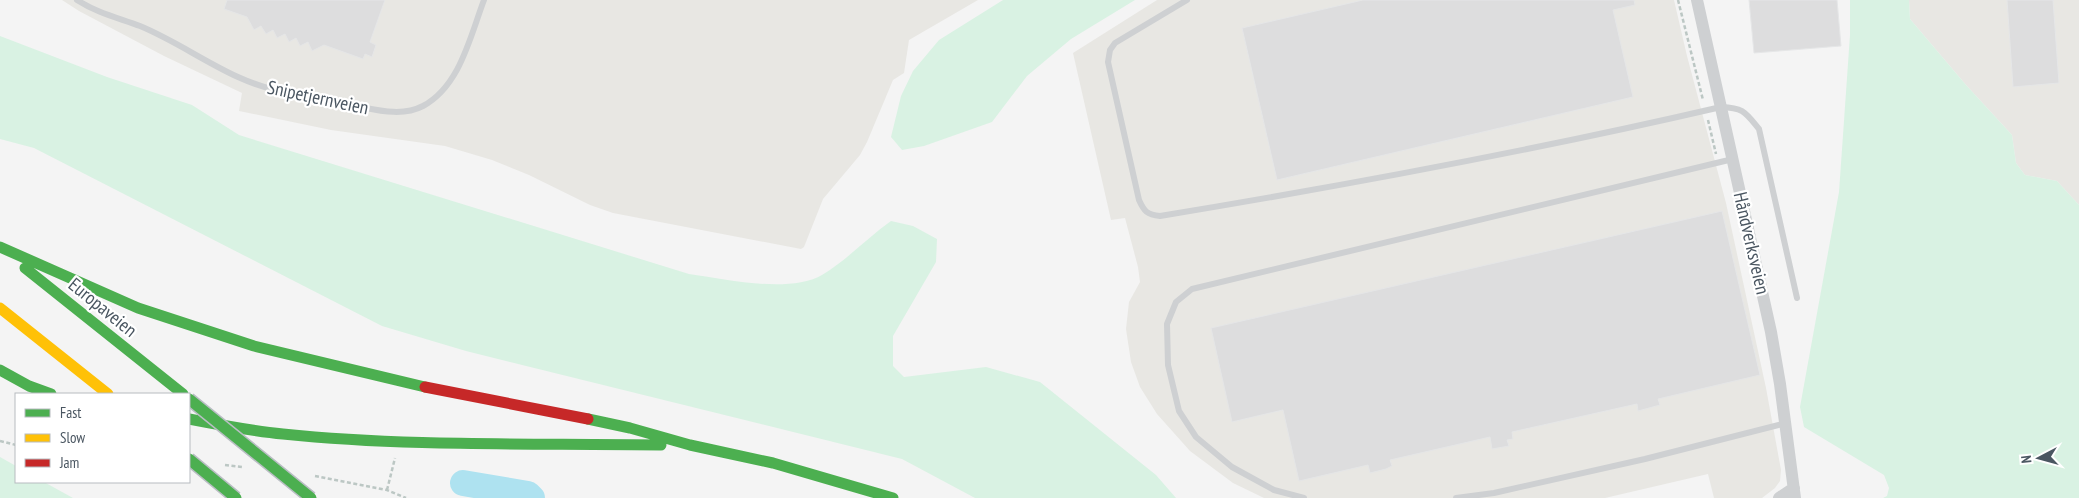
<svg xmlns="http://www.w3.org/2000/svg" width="2079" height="498" font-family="'PT Sans Narrow',sans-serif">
<rect width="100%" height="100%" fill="#f4f4f4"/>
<path fill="#e8e7e3" d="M62,0H978L909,40L904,73L893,80L867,142L860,155L823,199L804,247L801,249L613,213L590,205L529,175L492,160L445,146L331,130L239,111L242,93L164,56L79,11Z
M1157,0H1674L1687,56L1726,203L1766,388L1781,470L1780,481L1775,488L1762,498H1714L1708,474L1605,498H1264L1233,483L1190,451L1157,414L1140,387L1131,362L1126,329L1129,302L1140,282L1138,267L1125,218L1111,220L1073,53Z
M1909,0H2079V205L2057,181L2025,175L2016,163L2012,135L1966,85L1910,19Z"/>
<path fill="#d9f2e3" d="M1003,0H1135L1071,39L1027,76L992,122L924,146L902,150L891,137L901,96L913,71L939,40Z
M1850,0H1909L1910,19L1966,85L2012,135L2016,163L2025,175L2057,181L2079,205V498H1883L1887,496L1889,488L1884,475L1804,427L1800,407L1839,192L1850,35Z
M0,36L107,77L192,105L239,135L689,274C727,279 788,294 822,275C847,260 867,238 891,221L913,226L937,239L936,262L893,336V366L904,377L986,367L1040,382L1156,475L1176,498H975L902,459L466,351L382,326L34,148L0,139Z
M0,457L16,466V482H44L73,498H0Z"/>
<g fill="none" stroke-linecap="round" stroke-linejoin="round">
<path stroke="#aee2f0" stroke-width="26" d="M463,483L528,494L532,498"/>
</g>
<path fill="#ddddde" stroke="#e5e6e7" d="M227,0H385L370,42L376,45L372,57L365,54L363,59L324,45L312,51L308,42L300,46L296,38L289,42L285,34L277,38L273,30L266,34L261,26L254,30L247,17L224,9Z
M1363,0H1634L1635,5L1613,10L1633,97L1277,180L1242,28Z
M1749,0H1837L1841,46L1754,53Z
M2007,0H2053L2059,83L2013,87Z
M1722,211L1760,375L1658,399L1660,405L1638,411L1637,404L1512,432L1513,439L1507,440L1509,446L1492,449L1490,437L1390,460L1392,466L1386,469L1370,473L1368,465L1299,481L1283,410L1232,422L1211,328Z"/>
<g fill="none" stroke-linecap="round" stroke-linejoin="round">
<path stroke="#bcc7c4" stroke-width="2.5" stroke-dasharray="4 2.5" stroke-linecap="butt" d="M1678,0L1703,100
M1708,120L1716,154
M0,441L16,445
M225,465L242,467
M315,476L387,490L406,498
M387,490L395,458"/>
<path stroke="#ced0d2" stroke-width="6" d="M77,0C97,13 119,18 140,26C174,40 205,62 238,77C275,94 316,99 356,106C377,110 402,117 423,106C460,86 470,37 484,0
M1187,0L1115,43L1110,50L1108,62L1139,200C1144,211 1147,215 1160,216C1348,185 1536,150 1721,107C1744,108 1745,112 1759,129L1797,298
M1304,498L1274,490L1232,467L1196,437L1179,411L1168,365L1167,324L1176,302L1192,289L1733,159
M1456,498L1494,493L1645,459L1786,423"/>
<path stroke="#ced0d2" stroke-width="12" d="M1697,0L1771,332L1780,384L1795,498
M1779,498L1794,488"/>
<path stroke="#4caf50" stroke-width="11" d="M0,247L138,308L254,346L425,387
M25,268L183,394
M0,370L29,386L51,394
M189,419C220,425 251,431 283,434C408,447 535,443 661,445
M588,419L630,428L690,445
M690,445L773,463L893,498"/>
<path stroke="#ffc107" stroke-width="11" d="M0,308L108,394"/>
<path stroke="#c62828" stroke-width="11" d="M425,387L588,419"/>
<g stroke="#b9bec3" stroke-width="14" stroke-linecap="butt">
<path id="fast-bridge" d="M189,399L311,498
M189,459L236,498"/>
</g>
<use href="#fast-bridge" stroke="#4caf50" stroke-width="11"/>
</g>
<g text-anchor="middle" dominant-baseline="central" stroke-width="4.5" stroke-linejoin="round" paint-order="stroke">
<g font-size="19" fill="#4a5661" stroke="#fff">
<text transform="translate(318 97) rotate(12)">Snipetjernveien</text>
<text transform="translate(1752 243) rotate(77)">Håndverksveien</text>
<text transform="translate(103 307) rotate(39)">Europaveien</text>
</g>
</g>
<rect x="15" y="393" width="175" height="90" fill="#ffffff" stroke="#b7bbc0"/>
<rect x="25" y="409" width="25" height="8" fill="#4caf50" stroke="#b7bbc0"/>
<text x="60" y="418" font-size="15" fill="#4a5661">Fast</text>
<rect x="25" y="434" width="25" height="8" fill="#ffc107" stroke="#b7bbc0"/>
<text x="60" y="443" font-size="15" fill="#4a5661">Slow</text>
<rect x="25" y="459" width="25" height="8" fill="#c62828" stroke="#b7bbc0"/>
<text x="60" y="468" font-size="15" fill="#4a5661">Jam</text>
<g transform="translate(2039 458) rotate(264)" stroke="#ffffff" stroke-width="4" paint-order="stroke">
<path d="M0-4L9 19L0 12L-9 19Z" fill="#4a5661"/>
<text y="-8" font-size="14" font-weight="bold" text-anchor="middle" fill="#4a5661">N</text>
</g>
</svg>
